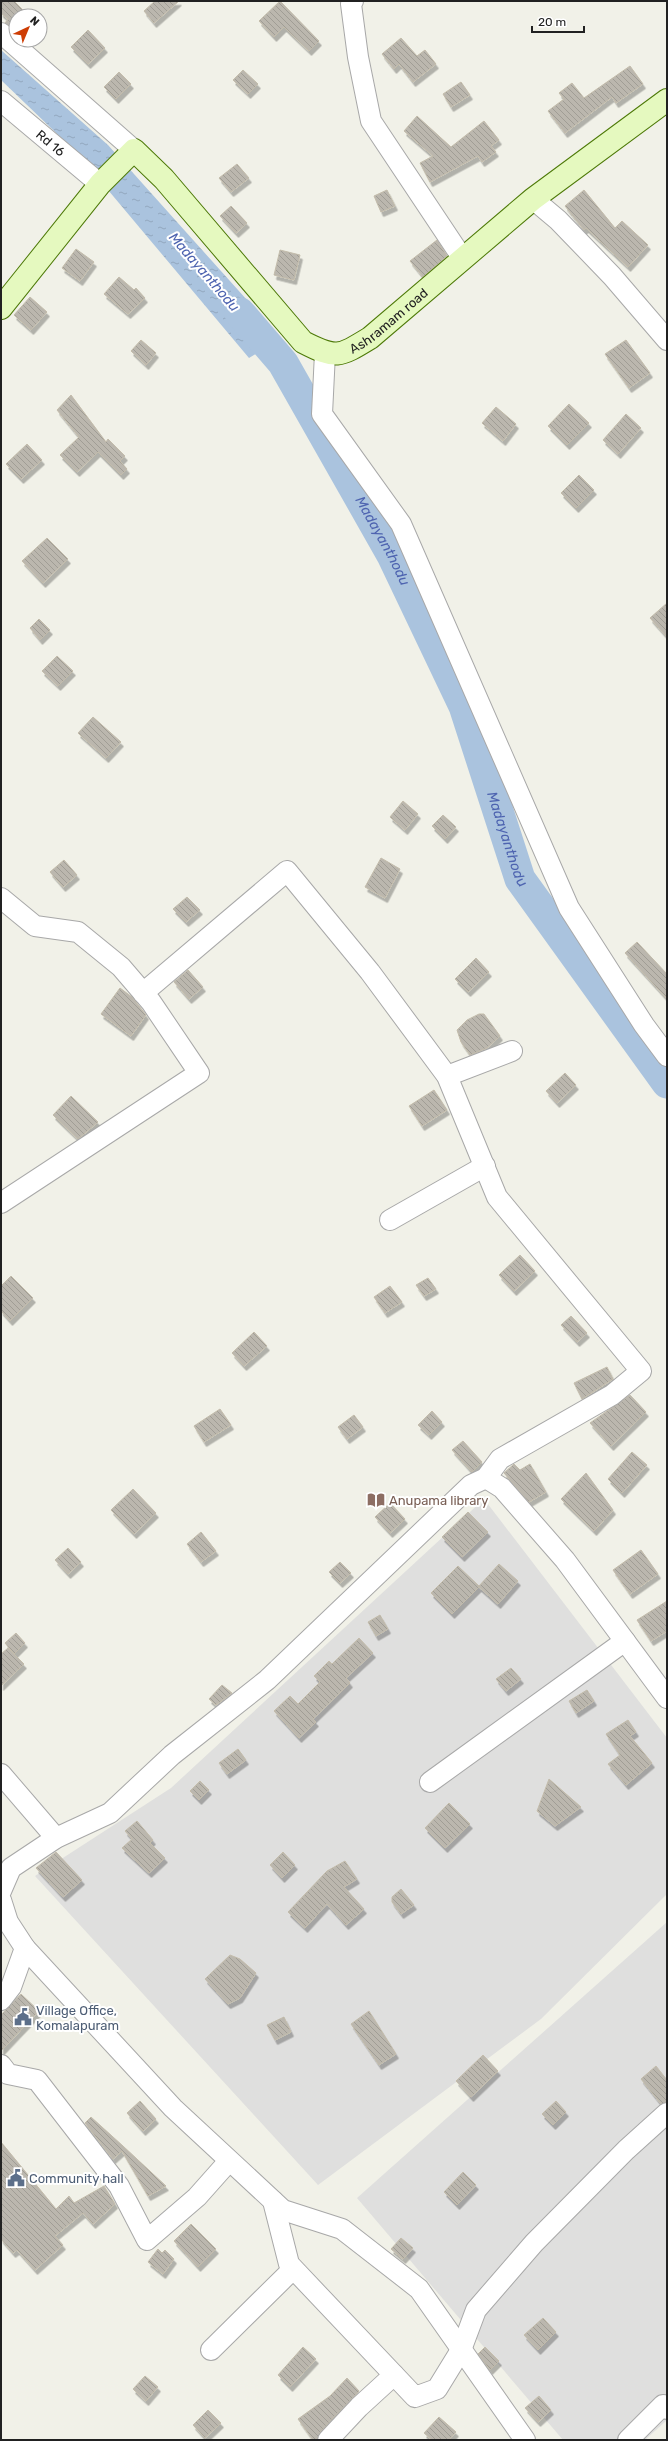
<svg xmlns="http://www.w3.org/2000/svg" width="668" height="2441" font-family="Rubik,sans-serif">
<defs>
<pattern id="water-ripples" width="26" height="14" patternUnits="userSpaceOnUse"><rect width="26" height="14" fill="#aac3de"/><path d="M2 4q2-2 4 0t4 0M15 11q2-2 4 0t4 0" fill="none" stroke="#92a7be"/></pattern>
<pattern id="building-back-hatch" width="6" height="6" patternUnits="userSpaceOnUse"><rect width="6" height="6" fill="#bbb7ae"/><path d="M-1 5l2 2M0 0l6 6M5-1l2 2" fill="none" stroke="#a09d95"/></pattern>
<filter id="shadow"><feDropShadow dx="2.5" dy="4.5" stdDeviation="0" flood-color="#0004"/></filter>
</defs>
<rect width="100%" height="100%" fill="#f1f1e8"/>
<path fill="#dfdfde" d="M484,1499L667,1738V1894L541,2019L318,2185L35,1876L171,1788Z
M667,1922V2420L645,2440H563L357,2198Z"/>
<path fill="url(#water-ripples)" d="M1,50L108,145L281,338L249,358L77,153L1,80Z"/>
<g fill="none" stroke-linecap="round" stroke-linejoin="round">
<path stroke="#aac3de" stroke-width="31" id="s1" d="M240,313L283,363L392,555L464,706L520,879L667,1083"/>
</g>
<path fill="url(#building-back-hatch)" stroke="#c3bcab" filter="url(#shadow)" d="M1,1H14L29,16H16V31L5,23L8,19L1,13Z
M155,1H179L154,23L144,11Z
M280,1L319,41L309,51L284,27L274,37L259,21Z
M88,30L105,48L88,64L71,47Z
M401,38L417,56L425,50L436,64L413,82L399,64L394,69L382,54Z
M630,66L643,84L616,103L612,97L565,133L548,111L564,99L559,93L572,83L584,98Z
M243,70L258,84L248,94L233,80Z
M119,72L131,84L116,99L104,87Z
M461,82L470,95L451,107L443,94Z
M417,116L451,147L484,121L499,140L491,146L496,152L482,162L478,156L430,182L420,163L433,156L404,131Z
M237,164L249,178L231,192L219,178Z
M387,190L395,206L381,212L374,196Z
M584,190L615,228L622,221L648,245L628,267L586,228L584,230L565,206Z
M231,206L247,223L236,233L220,216Z
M437,240L447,256L423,277L410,261Z
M76,249L94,262L80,281L62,268Z
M280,250L300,255L294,280L274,275Z
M119,277L134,290L136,288L145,298L128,314L104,294Z
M30,297L47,312L31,330L14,315Z
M141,340L156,353L146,365L131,351Z
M626,340L650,373L629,388L605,354Z
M71,395L106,442L108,439L125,456L120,461L127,469L121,475L98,452L77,472L60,455L79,437L57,410Z
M569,404L589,423L567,445L548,426Z
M496,407L516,424L503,441L482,423Z
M626,414L641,428L618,454L603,440Z
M27,444L42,460L21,479L6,464Z
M579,475L594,490L576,508L561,493Z
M47,538L68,559L43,583L22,561Z
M667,603V637L650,618Z
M39,619L50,630L40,640L30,628Z
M57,656L73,671L58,686L42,671Z
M93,717L121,742L106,758L78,733Z
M403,801L418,814L405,830L390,817Z
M443,815L456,827L445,839L432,826Z
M381,858L400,869L385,898L365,887Z
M64,860L77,875L63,887L50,872Z
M187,897L200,910L186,922L173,909Z
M637,942L667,974V999L625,953Z
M476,958L489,972L468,992L455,979Z
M188,970L203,987L189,999L174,982Z
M120,988L132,997L146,1015L131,1036L101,1014Z
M479,1014H484L500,1036L487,1048L470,1055L461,1042L457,1030L467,1020Z
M565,1073L576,1085L557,1103L546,1091Z
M434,1090L447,1110L422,1126L409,1106Z
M71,1096L98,1122L78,1139L53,1115Z
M520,1255L535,1271L514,1291L499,1275Z
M11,1276L33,1298L10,1321L1,1311V1286Z
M428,1278L436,1289L424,1296L416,1285Z
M390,1286L402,1302L385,1313L374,1297Z
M571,1316L587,1333L577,1342L561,1325Z
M254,1332L267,1346L244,1366L232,1353Z
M607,1367L613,1379L582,1399L574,1383Z
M630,1395L646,1412L611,1446L590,1423Z
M220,1409L231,1425L204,1442L194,1426Z
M432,1411L442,1422L429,1435L418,1425Z
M354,1415L363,1427L347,1439L338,1427Z
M463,1441L482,1462L472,1472L452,1450Z
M632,1452L647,1465L622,1493L608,1479Z
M514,1464L520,1470L530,1464L546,1492L529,1502L504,1473Z
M586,1473L613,1510L594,1531L561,1499Z
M133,1489L156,1513L134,1534L111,1510Z
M390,1503L405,1519L390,1533L375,1517Z
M468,1512L488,1532L462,1557L442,1537Z
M201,1532L216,1551L201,1562L187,1544Z
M68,1548L81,1562L68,1574L55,1560Z
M641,1550L658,1574L630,1594L613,1570Z
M340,1562L351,1573L340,1583L329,1572Z
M499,1564L518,1581L498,1604L479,1587L452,1614L431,1593L458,1566L479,1586Z
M667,1601V1631L651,1641L637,1620Z
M380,1615L388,1629L376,1636L368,1622Z
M16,1633L25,1643L14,1654L5,1643Z
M359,1638L373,1653L346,1678L350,1683L313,1719L316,1722L299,1738L274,1711L290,1696L298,1704L320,1682L314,1676L329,1661L332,1664Z
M8,1648L24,1664L1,1686V1654Z
M511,1668L521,1679L506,1691L496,1679Z
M222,1685L232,1693L216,1705L209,1699Z
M587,1690L594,1701L576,1713L569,1701Z
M628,1720L636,1732L630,1736L652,1763L626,1785L608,1764L620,1755L606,1734Z
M238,1749L246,1760L227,1774L219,1763Z
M549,1779L581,1807L555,1826L537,1811Z
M200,1781L209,1790L199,1800L190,1791Z
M449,1803L470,1824L445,1848L425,1828Z
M137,1821L153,1840L150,1843L165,1858L149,1873L122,1848L132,1839L125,1831Z
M56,1852L82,1880L63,1897L36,1868Z
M283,1852L295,1865L282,1878L270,1865Z
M345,1861L357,1879L344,1887L364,1909L346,1925L327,1904L305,1928L288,1912L327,1871Z
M401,1889L414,1905L401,1914L392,1902V1897Z
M230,1955L240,1959L256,1973L240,1998L228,2004L205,1979Z
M21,1994L39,2011L1,2051V2015Z
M369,2011L396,2054L379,2065L351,2024Z
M284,2017L291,2032L275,2040L267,2025Z
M483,2055L498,2071L471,2097L456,2081Z
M656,2066L667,2080V2102L661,2104L641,2079Z
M140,2101L156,2119L143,2131L127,2113Z
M556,2101L566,2112L553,2125L542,2114Z
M91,2117L123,2146L166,2186L148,2196L122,2151L113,2159L85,2123Z
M1,2142L56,2209L69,2196L74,2203L104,2186L115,2204L93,2224L83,2213L55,2236L63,2245L35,2270L17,2250L13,2253L1,2239Z
M463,2172L476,2185L457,2205L444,2192Z
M191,2224L216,2249L198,2267L174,2241Z
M401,2238L413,2248L403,2259L391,2249Z
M158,2249L162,2253L165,2250L174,2259L163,2274L148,2262Z
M543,2318L556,2332L538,2350L524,2335Z
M303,2347L316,2359L290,2387L278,2375Z
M485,2347L499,2361L490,2370L478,2354Z
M145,2376L158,2387L146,2401L133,2389Z
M347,2378L359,2391L320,2432L317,2439L313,2440L298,2419L330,2396Z
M539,2396L551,2410L538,2422L525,2408Z
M208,2410L221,2423L205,2438L193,2425Z
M439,2417L456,2432L449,2440H432L424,2433Z"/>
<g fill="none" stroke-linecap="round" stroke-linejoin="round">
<g stroke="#a8a8a8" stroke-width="22">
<g id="street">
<path d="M353,1L351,4L358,57L371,121L463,259"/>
<path d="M1,33L134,150"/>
<path id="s2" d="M1,101L100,184"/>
<path d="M533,199L558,220L612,276L667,340"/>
<path d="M325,353L322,414L401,524L569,908L644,1025L667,1056"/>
<path d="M1,898L35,926L78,932L121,967L151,1002L199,1073L1,1203"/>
<path d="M447,1076L512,1051"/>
<path d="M390,1220L485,1166"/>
<path d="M486,1478L502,1488L565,1560L667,1698"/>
<path d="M1,1774L56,1838"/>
<path d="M430,1782L625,1641"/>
<path d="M1,1891L11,1868L56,1838L110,1813L172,1755L267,1680L471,1485L486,1478L500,1459L612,1395L641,1371L497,1197L447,1076L370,972L287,871L143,993"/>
<path d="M1,1900L8,1922L25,1948L11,1987L1,2000"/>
<path d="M25,1948L173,2108L283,2210L342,2229L419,2289L525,2440"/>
<path d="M1,2065L8,2074L37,2080L119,2186L147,2240L197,2197L229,2161"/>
<path d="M273,2201L289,2264L415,2397L437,2389L461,2350L476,2310L534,2243L626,2150L667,2113"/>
<path d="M211,2350L293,2269"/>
<path d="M328,2440L359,2407L394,2375"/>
<path d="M628,2440L663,2405L667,2409"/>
</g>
</g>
<g stroke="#4d7907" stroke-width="24">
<g id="secondary">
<path id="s3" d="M1,308L100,184L134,150L164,179L303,342C336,359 339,357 370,338L533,199L667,100"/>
</g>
</g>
<use href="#street" stroke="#fff" stroke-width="20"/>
<use href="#secondary" stroke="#e5f9bf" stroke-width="22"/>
</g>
<defs>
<g id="library-bare" transform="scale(1.38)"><path d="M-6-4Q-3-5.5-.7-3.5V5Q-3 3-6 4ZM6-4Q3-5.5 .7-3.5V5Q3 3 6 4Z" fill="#8d6e63" stroke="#fff" stroke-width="2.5" paint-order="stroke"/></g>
<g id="civic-bare" transform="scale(1.38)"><path d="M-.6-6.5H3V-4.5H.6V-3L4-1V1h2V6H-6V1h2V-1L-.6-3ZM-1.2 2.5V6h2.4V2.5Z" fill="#5c6f8a" stroke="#fff" stroke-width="2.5" paint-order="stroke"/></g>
</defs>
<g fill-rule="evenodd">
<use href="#library-bare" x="376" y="1500"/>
<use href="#civic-bare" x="23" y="2017"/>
<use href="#civic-bare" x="16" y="2178"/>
</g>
<g text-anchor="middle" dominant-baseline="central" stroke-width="4" stroke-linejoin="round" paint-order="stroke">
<g font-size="13" fill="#212121" stroke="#fff">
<text stroke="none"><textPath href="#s2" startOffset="65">Rd 16</textPath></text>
<text stroke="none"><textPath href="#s3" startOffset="561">Ashramam road</textPath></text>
</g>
<g font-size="13" fill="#785e54" stroke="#fff" text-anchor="start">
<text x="389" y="1500">Anupama library</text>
</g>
<g font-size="13" fill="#4e5e75" stroke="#fff" text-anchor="start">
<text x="36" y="2010">Village Office,<tspan x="36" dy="15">Komalapuram</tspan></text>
<text x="29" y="2178">Community hall</text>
</g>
<g font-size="14" font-style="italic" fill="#4e64b0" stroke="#fff">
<text transform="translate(204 272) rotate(49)">Madayanthodu</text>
<text stroke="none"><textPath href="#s1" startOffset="270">Madayanthodu</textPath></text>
<text stroke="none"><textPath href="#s1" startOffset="594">Madayanthodu</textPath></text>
</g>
</g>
<rect width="668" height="2441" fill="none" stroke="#212121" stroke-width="4"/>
<g transform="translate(28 28) rotate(44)"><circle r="19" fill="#ffffff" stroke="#a6a6a6"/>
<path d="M0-3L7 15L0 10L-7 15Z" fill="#ce3d04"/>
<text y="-6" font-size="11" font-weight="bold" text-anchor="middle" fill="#212121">N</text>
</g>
<path d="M532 26v6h52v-6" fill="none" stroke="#212121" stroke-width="2"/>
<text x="538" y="26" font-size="12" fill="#212121" stroke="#ffffff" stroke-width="3" paint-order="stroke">20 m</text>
</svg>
